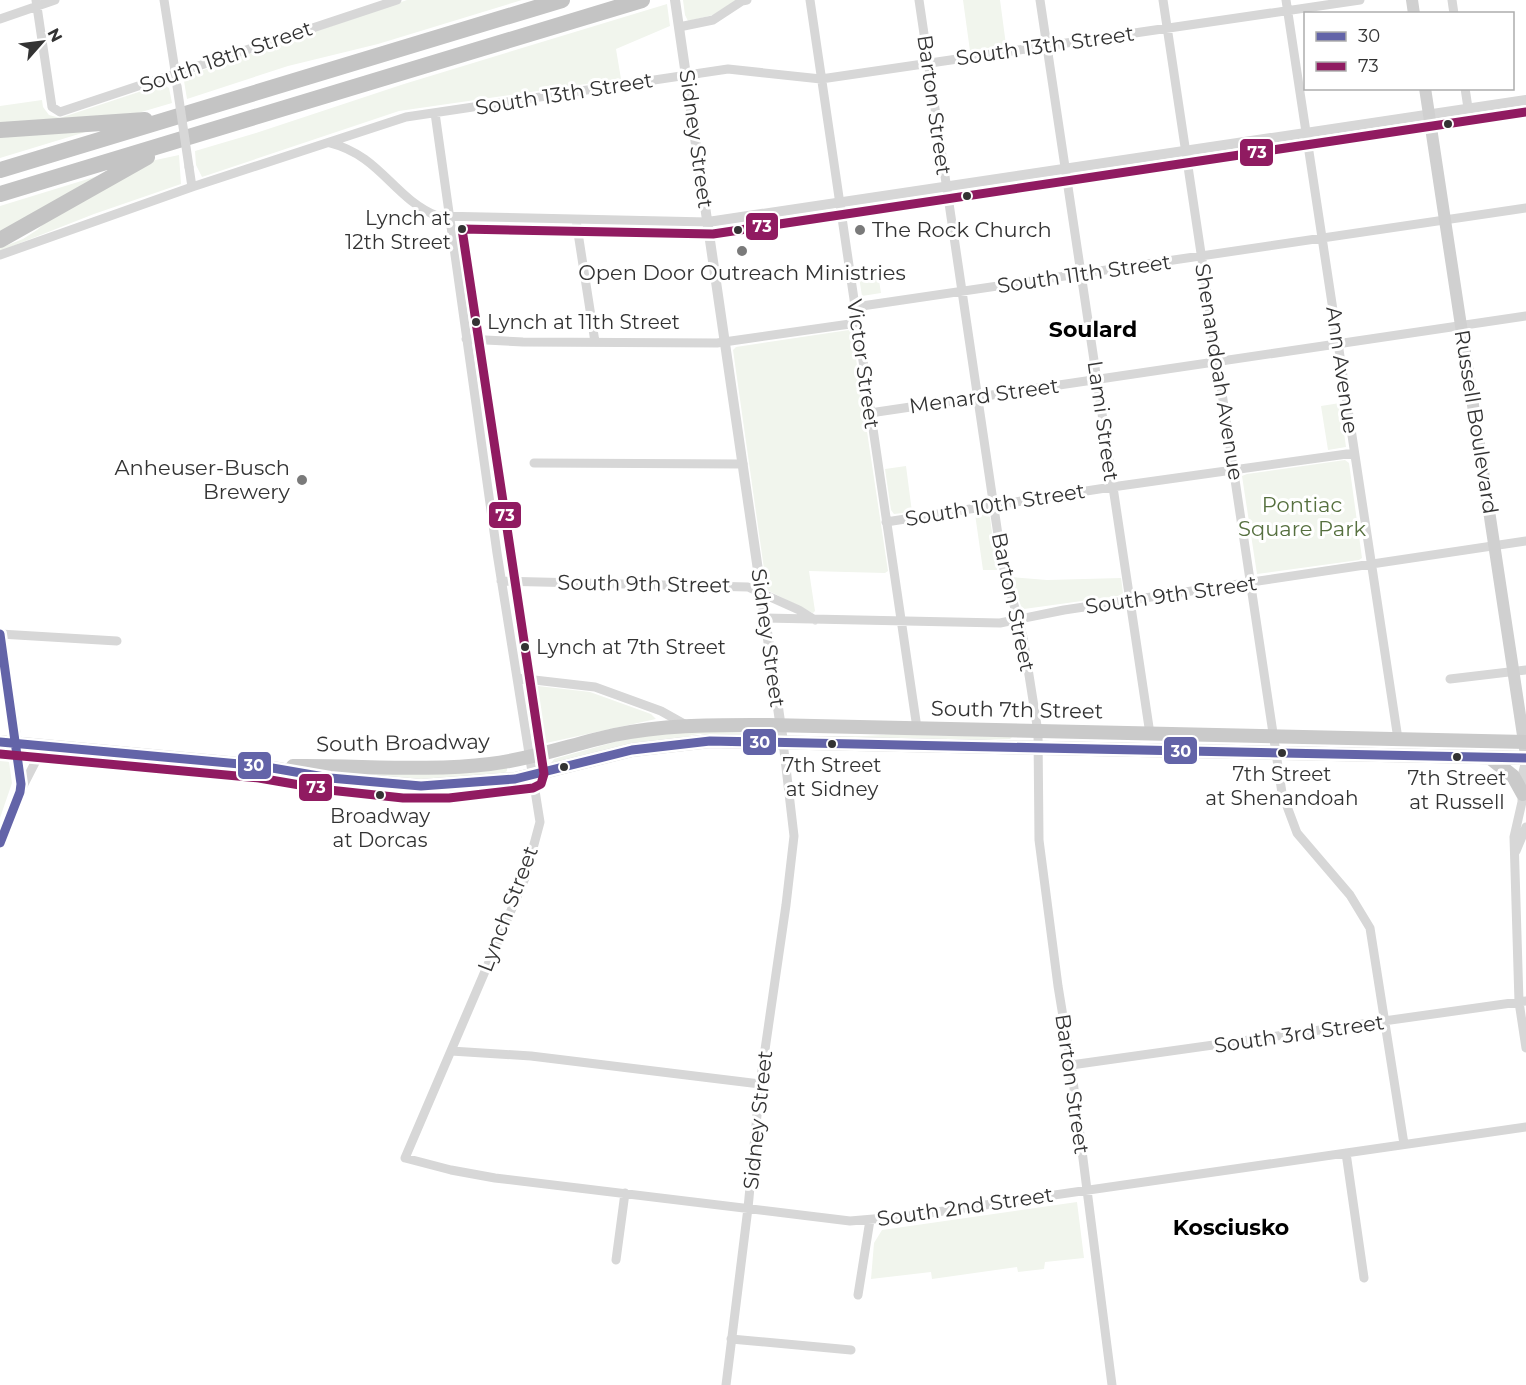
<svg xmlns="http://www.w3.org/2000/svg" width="1526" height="1385" viewBox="0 0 1526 1385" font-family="Montserrat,sans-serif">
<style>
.green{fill:#f1f5ed}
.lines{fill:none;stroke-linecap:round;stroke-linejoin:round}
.minor{stroke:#d7d7d7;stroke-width:9}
.tertiary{stroke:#d7d7d7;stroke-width:10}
.secondary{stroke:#d0d0d0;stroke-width:12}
.primary{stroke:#cacaca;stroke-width:14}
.motorway{stroke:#c4c4c4;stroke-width:16}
.minor-bridge{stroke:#d7d7d7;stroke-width:9}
.bus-1-casing{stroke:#fff;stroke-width:14}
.bus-2-casing{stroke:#fff;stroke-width:14}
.bus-1{stroke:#6364a8;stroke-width:9}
.bus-2{stroke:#901b61;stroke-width:9}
.bus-dot{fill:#333;stroke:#fff;stroke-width:2}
.poi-dot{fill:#7a7a7a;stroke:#fff;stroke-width:2}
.labels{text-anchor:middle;stroke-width:6;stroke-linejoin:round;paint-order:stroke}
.bus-label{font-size:20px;fill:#333;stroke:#fff}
.street-label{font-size:21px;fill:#333;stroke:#fff}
.poi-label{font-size:21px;fill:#333;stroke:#fff;text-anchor:start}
.park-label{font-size:21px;fill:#56703f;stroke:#fff}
.neighbourhood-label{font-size:22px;font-weight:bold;fill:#000;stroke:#fff}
.line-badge{stroke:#fff;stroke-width:2}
.badge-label{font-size:16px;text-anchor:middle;font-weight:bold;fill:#fff}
</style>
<rect width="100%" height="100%" fill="#fff"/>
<path class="green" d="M407,0H522L378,44L288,66L187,99L184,81L189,75Z
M683,0H736L713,15L688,21L685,15Z
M963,0H1000L1006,45L970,51Z
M667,4L670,26L616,49L621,79L399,111L202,177L196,165L195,151L256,133L404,84Z
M163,84L169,88L172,103L138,113L0,125V106L42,100L43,107L49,115L60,118Z
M102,127L0,158V136Z
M179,155L181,184L94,214L0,251V248L23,239L37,230L58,211L151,161Z
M114,171L0,236V206Z
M878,274L881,293L862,296L859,277Z
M849,330L852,332L888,571L885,573L809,571L815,611L813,613L767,590L733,350L736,347Z
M1340,403L1346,447L1328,450L1321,406Z
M1345,460L1349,463L1362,558L1359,560L1257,574L1242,476L1247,474Z
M906,466L912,512L894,514L891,510L885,469Z
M983,513L990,517L997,570H983L975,514Z
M1011,577L1047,580L1121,578L1123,593L1118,596L1024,609L1021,606Z
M538,686L590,692L651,714L656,719L537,745L528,693L531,687Z
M682,731L762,733L759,734H698L553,764L552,762L554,759L636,736Z
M899,734L915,735L1012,737L1010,739L947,741L803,736H865Z
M0,755L9,762L12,783L0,818Z
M507,768V771L504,773L423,781L355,777L356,770Z
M1077,1202L1084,1258L1045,1262L1044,1269L1018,1272L1017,1267L932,1279L931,1272L871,1279L874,1243L882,1230Z"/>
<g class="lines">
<path class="minor" d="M36,0L52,107L60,112L397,0
M164,0L176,77
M810,0L917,728
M919,0L1002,562L1023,637L1038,732L1039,840L1058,986L1071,1065L1112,1385
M1040,0L1150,734
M1163,0L1282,793L1297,833L1350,895L1370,928L1404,1144
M1286,0L1398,739
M1452,0L1454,14
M0,19L55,0
M679,27L713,20L742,1L747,0
M1465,88L1468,108
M435,113L497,553L540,822L525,878L405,1158L451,1170L495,1178L850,1221L909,1216L1526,1127
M330,143C381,156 393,198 437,216L708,222
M189,167L192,187
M576,220L595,342
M0,255L192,187L406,117L728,69L821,79L1360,0
M855,307L1526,208
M466,339L523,342L717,343L857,323
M870,413L1526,316
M534,463L743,464
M886,522L1112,487L1354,453
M501,581L748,587L799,610L815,620
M765,618L1000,623L1064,610L1526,541
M0,634L117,641
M517,678L595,687L661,711L686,725
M1450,679L1526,670
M1526,760L1522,776V802L1514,837L1519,1002L1526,1048
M21,790L44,745
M0,843L20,792L21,775L16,743
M1516,851L1526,827
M451,1051L531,1056L760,1084
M1071,1065L1526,1001
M1346,1153L1364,1278
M616,1260L625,1193
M858,1295L870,1220
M731,1339L851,1350
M726,1385L748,1208L760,1084L786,905L794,836L783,742"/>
<path class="tertiary" d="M675,0L783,742
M708,222L1526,100"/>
<path class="secondary" d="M1412,0L1414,14
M1425,88L1526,755
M0,634L16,743"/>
<path class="primary" d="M0,742L261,766L330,778L421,786L515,779L632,750L710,741L1526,758
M1490,758L1513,776L1523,794
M293,766C359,765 425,772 490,764C533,759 573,744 614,735C666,724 717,725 769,725L1526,742"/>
<path class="motorway" d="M0,130L145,120
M0,170L562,0
M0,194L642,0
M0,240L147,157"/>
<path class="minor-bridge" d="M177,86L189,167"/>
<defs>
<path id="bus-1" d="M0,634L21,784L20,792L0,843
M0,742L261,766L330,778L421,786L515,779L632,750L710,741L1526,758"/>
<path id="bus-2" d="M0,754L259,778L329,790L403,798H449L533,788L541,784L544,774L462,229L713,234L1526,112"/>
</defs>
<use href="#bus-1" class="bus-1-casing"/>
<use href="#bus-2" class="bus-2-casing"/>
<use href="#bus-1" class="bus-1"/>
<use href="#bus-2" class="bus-2"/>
</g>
<g class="bus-dot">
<circle cx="1448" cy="124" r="5"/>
<circle cx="967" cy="196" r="5"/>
<circle cx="462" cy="229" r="5"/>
<circle cx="738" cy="230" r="5"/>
<circle cx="476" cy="322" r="5"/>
<circle cx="525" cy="647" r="5"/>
<circle cx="832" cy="744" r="5"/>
<circle cx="1282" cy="753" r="5"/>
<circle cx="1457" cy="757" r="5"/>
<circle cx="564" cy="767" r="5"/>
<circle cx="380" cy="795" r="5"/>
</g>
<g class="poi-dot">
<circle cx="860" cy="230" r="6"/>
<circle cx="742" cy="251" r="6"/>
<circle cx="302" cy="480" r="6"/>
</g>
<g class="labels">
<g class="bus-label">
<text x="451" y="225" text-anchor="end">Lynch at<tspan x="451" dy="24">12th Street</tspan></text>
<text x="487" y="329" text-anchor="start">Lynch at 11th Street</text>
<text x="536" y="654" text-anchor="start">Lynch at 7th Street</text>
<text x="832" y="772">7th Street<tspan x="832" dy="24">at Sidney</tspan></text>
<text x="1282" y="781">7th Street<tspan x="1282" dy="24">at Shenandoah</tspan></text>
<text x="1457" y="785">7th Street<tspan x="1457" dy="24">at Russell</tspan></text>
<text x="380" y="823">Broadway<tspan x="380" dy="24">at Dorcas</tspan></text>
</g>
<g class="street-label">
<text transform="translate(1045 46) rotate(-8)" y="7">South 13th Street</text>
<text transform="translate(226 57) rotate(-19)" y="7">South 18th Street</text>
<text transform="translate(564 94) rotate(-9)" y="7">South 13th Street</text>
<text transform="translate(934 105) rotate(82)" y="7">Barton Street</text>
<text transform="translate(696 139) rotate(82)" y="7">Sidney Street</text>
<text transform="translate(1084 274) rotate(-8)" y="7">South 11th Street</text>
<text transform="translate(863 364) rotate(82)" y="7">Victor Street</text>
<text transform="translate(1342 370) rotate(82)" y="7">Ann Avenue</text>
<text transform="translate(1219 372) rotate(81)" y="7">Shenandoah Avenue</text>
<text transform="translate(984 396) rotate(-8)" y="7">Menard Street</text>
<text transform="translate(1103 421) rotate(82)" y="7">Lami Street</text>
<text transform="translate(1476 422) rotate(81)" y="7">Russell Boulevard</text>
<text transform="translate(995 505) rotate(-9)" y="7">South 10th Street</text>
<text transform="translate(644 584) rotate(1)" y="7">South 9th Street</text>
<text transform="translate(1171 595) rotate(-8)" y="7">South 9th Street</text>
<text transform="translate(1013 602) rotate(78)" y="7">Barton Street</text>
<text transform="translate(768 638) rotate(82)" y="7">Sidney Street</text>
<text transform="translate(1017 710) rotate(1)" y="7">South 7th Street</text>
<text transform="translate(403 743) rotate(-1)" y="7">South Broadway</text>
<text transform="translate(508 909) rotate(-69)" y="7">Lynch Street</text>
<text transform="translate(1299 1034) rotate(-8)" y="7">South 3rd Street</text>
<text transform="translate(1072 1084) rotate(82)" y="7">Barton Street</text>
<text transform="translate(758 1120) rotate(-84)" y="7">Sidney Street</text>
<text transform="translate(965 1207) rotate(-8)" y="7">South 2nd Street</text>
</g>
<g class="poi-label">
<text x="872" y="237">The Rock Church</text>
<text x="742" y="280" text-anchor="middle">Open Door Outreach Ministries</text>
<text x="290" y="475" text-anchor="end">Anheuser-Busch<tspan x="290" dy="24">Brewery</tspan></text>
</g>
<g class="park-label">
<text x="1302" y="512">Pontiac<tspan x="1302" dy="24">Square Park</tspan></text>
</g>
<g class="neighbourhood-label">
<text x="1093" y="337">Soulard</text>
<text x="1231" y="1235">Kosciusko</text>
</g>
</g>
<g class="line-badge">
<rect x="1239" y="138" width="35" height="29" rx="6" fill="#901b61"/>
<rect x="745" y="212" width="34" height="29" rx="6" fill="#901b61"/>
<rect x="488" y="501" width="34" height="28" rx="6" fill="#901b61"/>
<rect x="742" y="728" width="35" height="28" rx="6" fill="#6364a8"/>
<rect x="1163" y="736" width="35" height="29" rx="6" fill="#6364a8"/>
<rect x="237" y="751" width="35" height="29" rx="6" fill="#6364a8"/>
<rect x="298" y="773" width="35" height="29" rx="6" fill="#901b61"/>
</g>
<g class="badge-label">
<text x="1257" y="158">73</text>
<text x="762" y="232">73</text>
<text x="505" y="521">73</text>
<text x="760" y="748">30</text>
<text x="1181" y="757">30</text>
<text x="254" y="771">30</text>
<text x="316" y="793">73</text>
</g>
<rect x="1304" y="12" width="210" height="78" fill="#ffffff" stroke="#adadad" stroke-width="1.5"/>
<rect x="1316" y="32" width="30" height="9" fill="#6364a8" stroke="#adadad" stroke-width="1.5"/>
<text x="1358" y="42" font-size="18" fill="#333333">30</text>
<rect x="1316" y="62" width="30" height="9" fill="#901b61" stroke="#adadad" stroke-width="1.5"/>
<text x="1358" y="72" font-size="18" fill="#333333">73</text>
<g transform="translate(42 42) rotate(62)" stroke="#ffffff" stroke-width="4.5" paint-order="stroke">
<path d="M0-4.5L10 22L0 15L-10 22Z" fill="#333333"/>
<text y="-9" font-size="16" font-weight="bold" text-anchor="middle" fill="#333333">N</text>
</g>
</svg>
